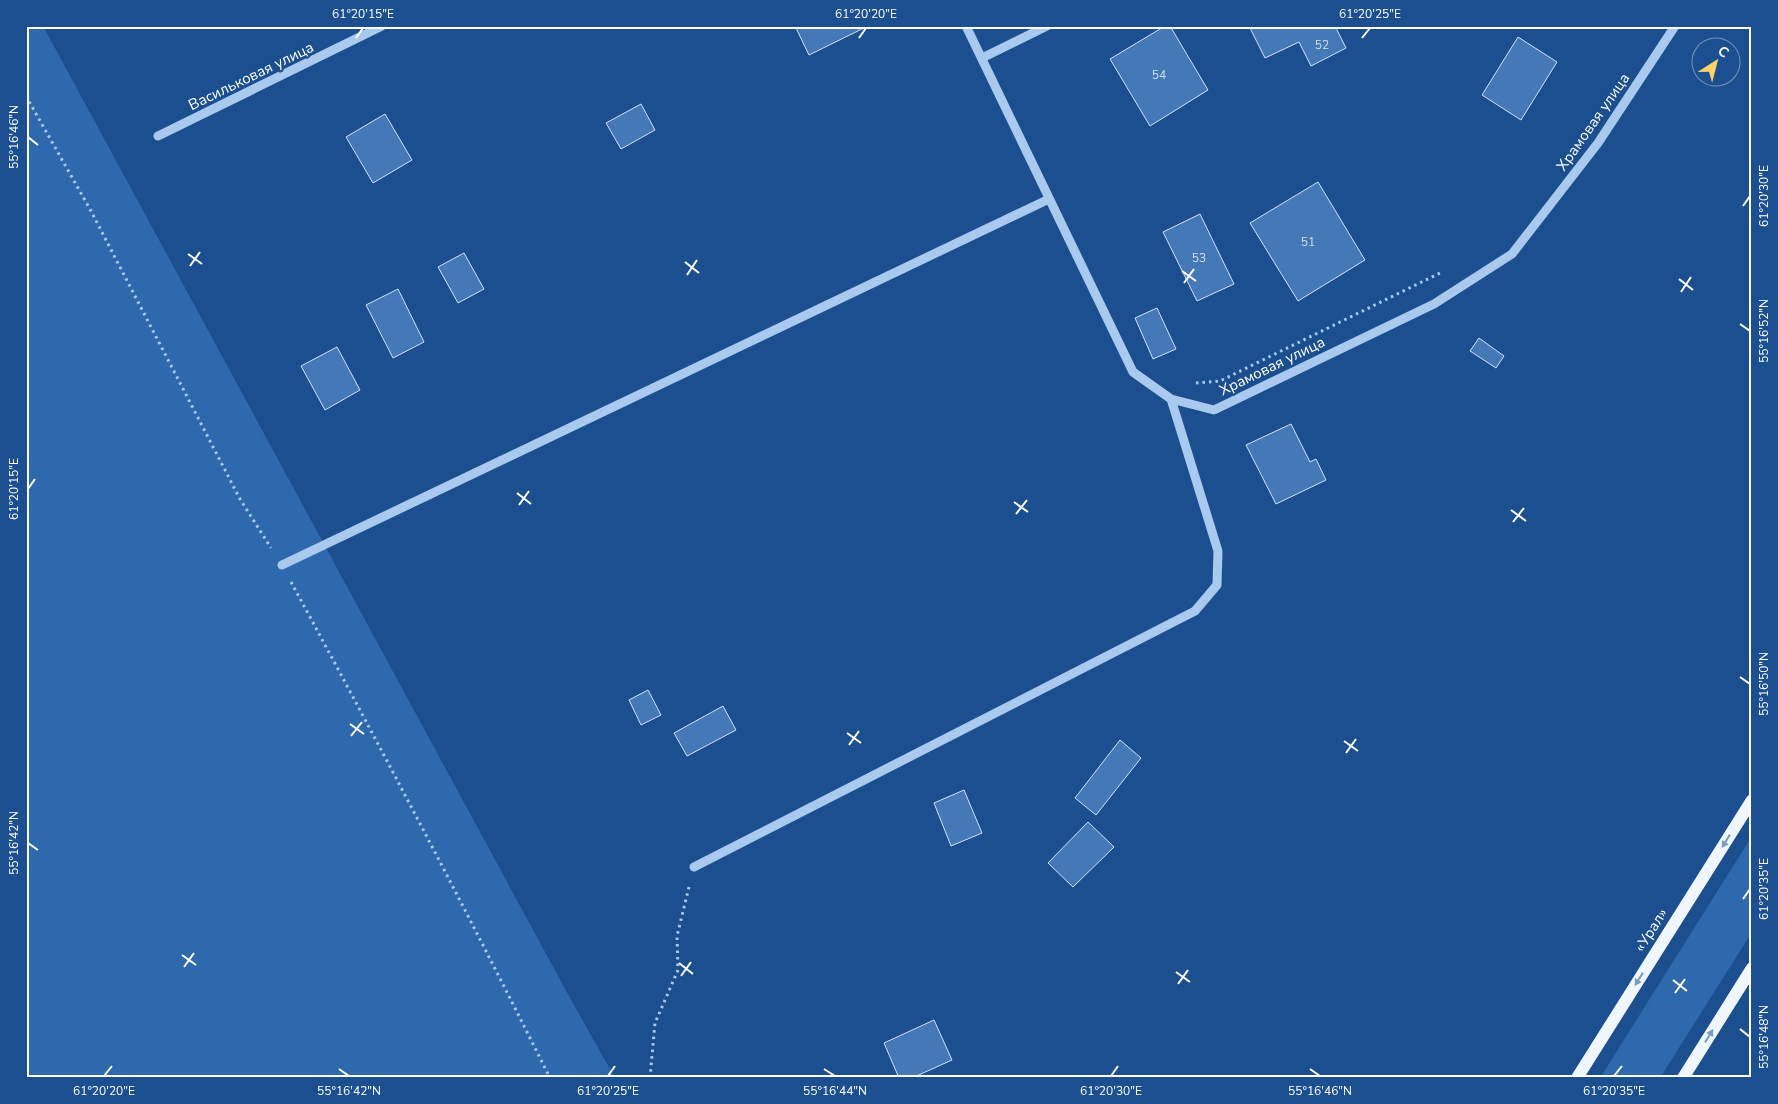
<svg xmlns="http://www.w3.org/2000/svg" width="1778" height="1104" viewBox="0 0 1778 1104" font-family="'Nunito Sans',sans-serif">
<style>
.green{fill:#2e69ad}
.building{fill:#4478b7;stroke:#cfe3fa}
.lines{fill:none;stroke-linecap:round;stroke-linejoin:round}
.path{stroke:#a9c9ee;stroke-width:3;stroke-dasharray:2.5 4;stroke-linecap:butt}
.minor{stroke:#a9c9ee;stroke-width:9}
.major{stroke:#f0f6ff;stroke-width:12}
.oneway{fill:#7b9ac1}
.ticks{fill:none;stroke:#fff;stroke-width:2}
.labels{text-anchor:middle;stroke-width:4.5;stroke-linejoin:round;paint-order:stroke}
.number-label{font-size:12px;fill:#d0dded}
.street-label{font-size:15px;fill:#fff;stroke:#1b4f8f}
.neatline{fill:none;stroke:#fff;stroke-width:2}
.ticks-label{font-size:12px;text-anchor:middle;fill:#fff}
</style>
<rect width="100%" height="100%" fill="#1b4f8f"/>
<path class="green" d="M26,26H43L570,998L615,1078H26Z
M1752,836V932L1660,1078H1600Z"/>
<path class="building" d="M795,26H868L809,55Z
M1165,26H1170L1208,90L1150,126L1110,59Z
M1249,26H1335L1346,48L1311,66L1299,42L1265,58Z
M1518,37L1557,62L1521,120L1482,95Z
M641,104L655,130L621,149L606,123Z
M385,114L412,160L373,183L346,137Z
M1318,182L1365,260L1298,301L1250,223Z
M1200,214L1234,284L1197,301L1163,232Z
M464,253L484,289L458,303L438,267Z
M398,289L424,342L393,358L366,305Z
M1157,308L1176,349L1153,359L1135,318Z
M1479,338L1504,356L1496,368L1470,351Z
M337,347L360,390L325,410L301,366Z
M1291,424L1310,462L1316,459L1326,480L1276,504L1246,445Z
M648,690L661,715L641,725L629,700Z
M723,706L736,730L687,756L674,733Z
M1120,740L1141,758L1096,815L1075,798Z
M964,790L982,833L951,846L934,803Z
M1088,822L1114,847L1073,887L1048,863Z
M934,1020L952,1060L912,1078H899L884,1043Z"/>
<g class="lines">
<path class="path" d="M26,96L91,211L240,499L271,548
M1196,383L1220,381L1440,273
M291,582C380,746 467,911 550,1078
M650,1078L655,1023L678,970L677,936L689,887"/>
<path class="minor" d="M966,26L1133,372L1171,399L1214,410L1434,304L1512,254L1598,143L1675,26
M982,58L1047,26
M158,136L382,26
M282,565L1049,199
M694,867L1195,611L1217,585L1218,551L1171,399"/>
<path class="major" d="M1577,1078L1752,800
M1683,1078L1752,968"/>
</g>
<defs><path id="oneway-solid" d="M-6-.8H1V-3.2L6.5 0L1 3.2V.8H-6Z" transform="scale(1.25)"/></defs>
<g class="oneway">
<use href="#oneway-solid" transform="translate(1726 841) rotate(122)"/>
<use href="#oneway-solid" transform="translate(1639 979) rotate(122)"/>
<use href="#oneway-solid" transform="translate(1709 1036) rotate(-58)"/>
</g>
<path class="ticks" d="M356,38L363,28M859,38L866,28M1362,38L1370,28M28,137L38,145M1743,206L1750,196M188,254L202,264M685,262L699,273M190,266L200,252M1182,271L1196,281M687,275L697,260M1679,279L1693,290M1184,283L1194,269M1681,292L1691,277M1740,324L1750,331M28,489L35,479M517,493L531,504M1014,502L1028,512M519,505L529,491M1511,510L1526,521M1016,514L1027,500M1513,522L1524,508M1740,677L1750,684M350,724L364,734M847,733L861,743M351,736L362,722M1344,741L1358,751M849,745L859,731M1346,753L1356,739M28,843L38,850M1743,899L1750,889M182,955L196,965M679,963L693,974M184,967L194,953M1176,972L1190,982M681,976L691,962M1673,980L1687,991M1178,984L1188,970M1675,993L1685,979M1740,1029L1750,1037M339,1069L349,1076M824,1069L835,1076M1310,1069L1320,1076M104,1076L112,1066M608,1076L615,1066M1111,1076L1118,1066M1614,1076L1622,1066"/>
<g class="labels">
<g class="number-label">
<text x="1322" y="49">52</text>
<text x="1159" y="79">54</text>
<text x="1308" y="246">51</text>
<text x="1199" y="262">53</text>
</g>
<g class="street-label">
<text transform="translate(251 76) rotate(-26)" y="5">Васильковая улица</text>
<text transform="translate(1593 122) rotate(-55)" y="5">Храмовая улица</text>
<text transform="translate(1272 366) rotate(-26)" y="5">Храмовая улица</text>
<text transform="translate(1651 930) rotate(-58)" y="5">«Урал»</text>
</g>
</g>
<rect width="1778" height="1104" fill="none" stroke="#1b4f8f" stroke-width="55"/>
<g transform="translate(1716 62) rotate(36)"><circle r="24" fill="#1b4f8f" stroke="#7695bc"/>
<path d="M0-4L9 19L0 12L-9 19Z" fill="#ffd166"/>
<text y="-8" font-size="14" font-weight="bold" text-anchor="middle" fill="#ffffff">С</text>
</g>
<rect x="28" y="28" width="1722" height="1048" class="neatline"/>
<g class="ticks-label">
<text x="363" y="18">61°20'15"E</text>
<text x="866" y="18">61°20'20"E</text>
<text x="1370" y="18">61°20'25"E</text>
<text transform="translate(14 137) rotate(-90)" y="4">55°16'46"N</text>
<text transform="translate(1764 196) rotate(-90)" y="4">61°20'30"E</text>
<text transform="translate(1764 331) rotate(-90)" y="4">55°16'52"N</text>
<text transform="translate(14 489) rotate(-90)" y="4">61°20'15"E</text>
<text transform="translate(1764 684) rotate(-90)" y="4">55°16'50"N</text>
<text transform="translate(14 843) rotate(-90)" y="4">55°16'42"N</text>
<text transform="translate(1764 889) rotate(-90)" y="4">61°20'35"E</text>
<text transform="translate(1764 1037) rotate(-90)" y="4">55°16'48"N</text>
<text x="104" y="1095">61°20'20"E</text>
<text x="349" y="1095">55°16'42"N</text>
<text x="608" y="1095">61°20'25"E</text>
<text x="835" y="1095">55°16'44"N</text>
<text x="1111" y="1095">61°20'30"E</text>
<text x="1320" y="1095">55°16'46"N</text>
<text x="1614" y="1095">61°20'35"E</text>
</g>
</svg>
